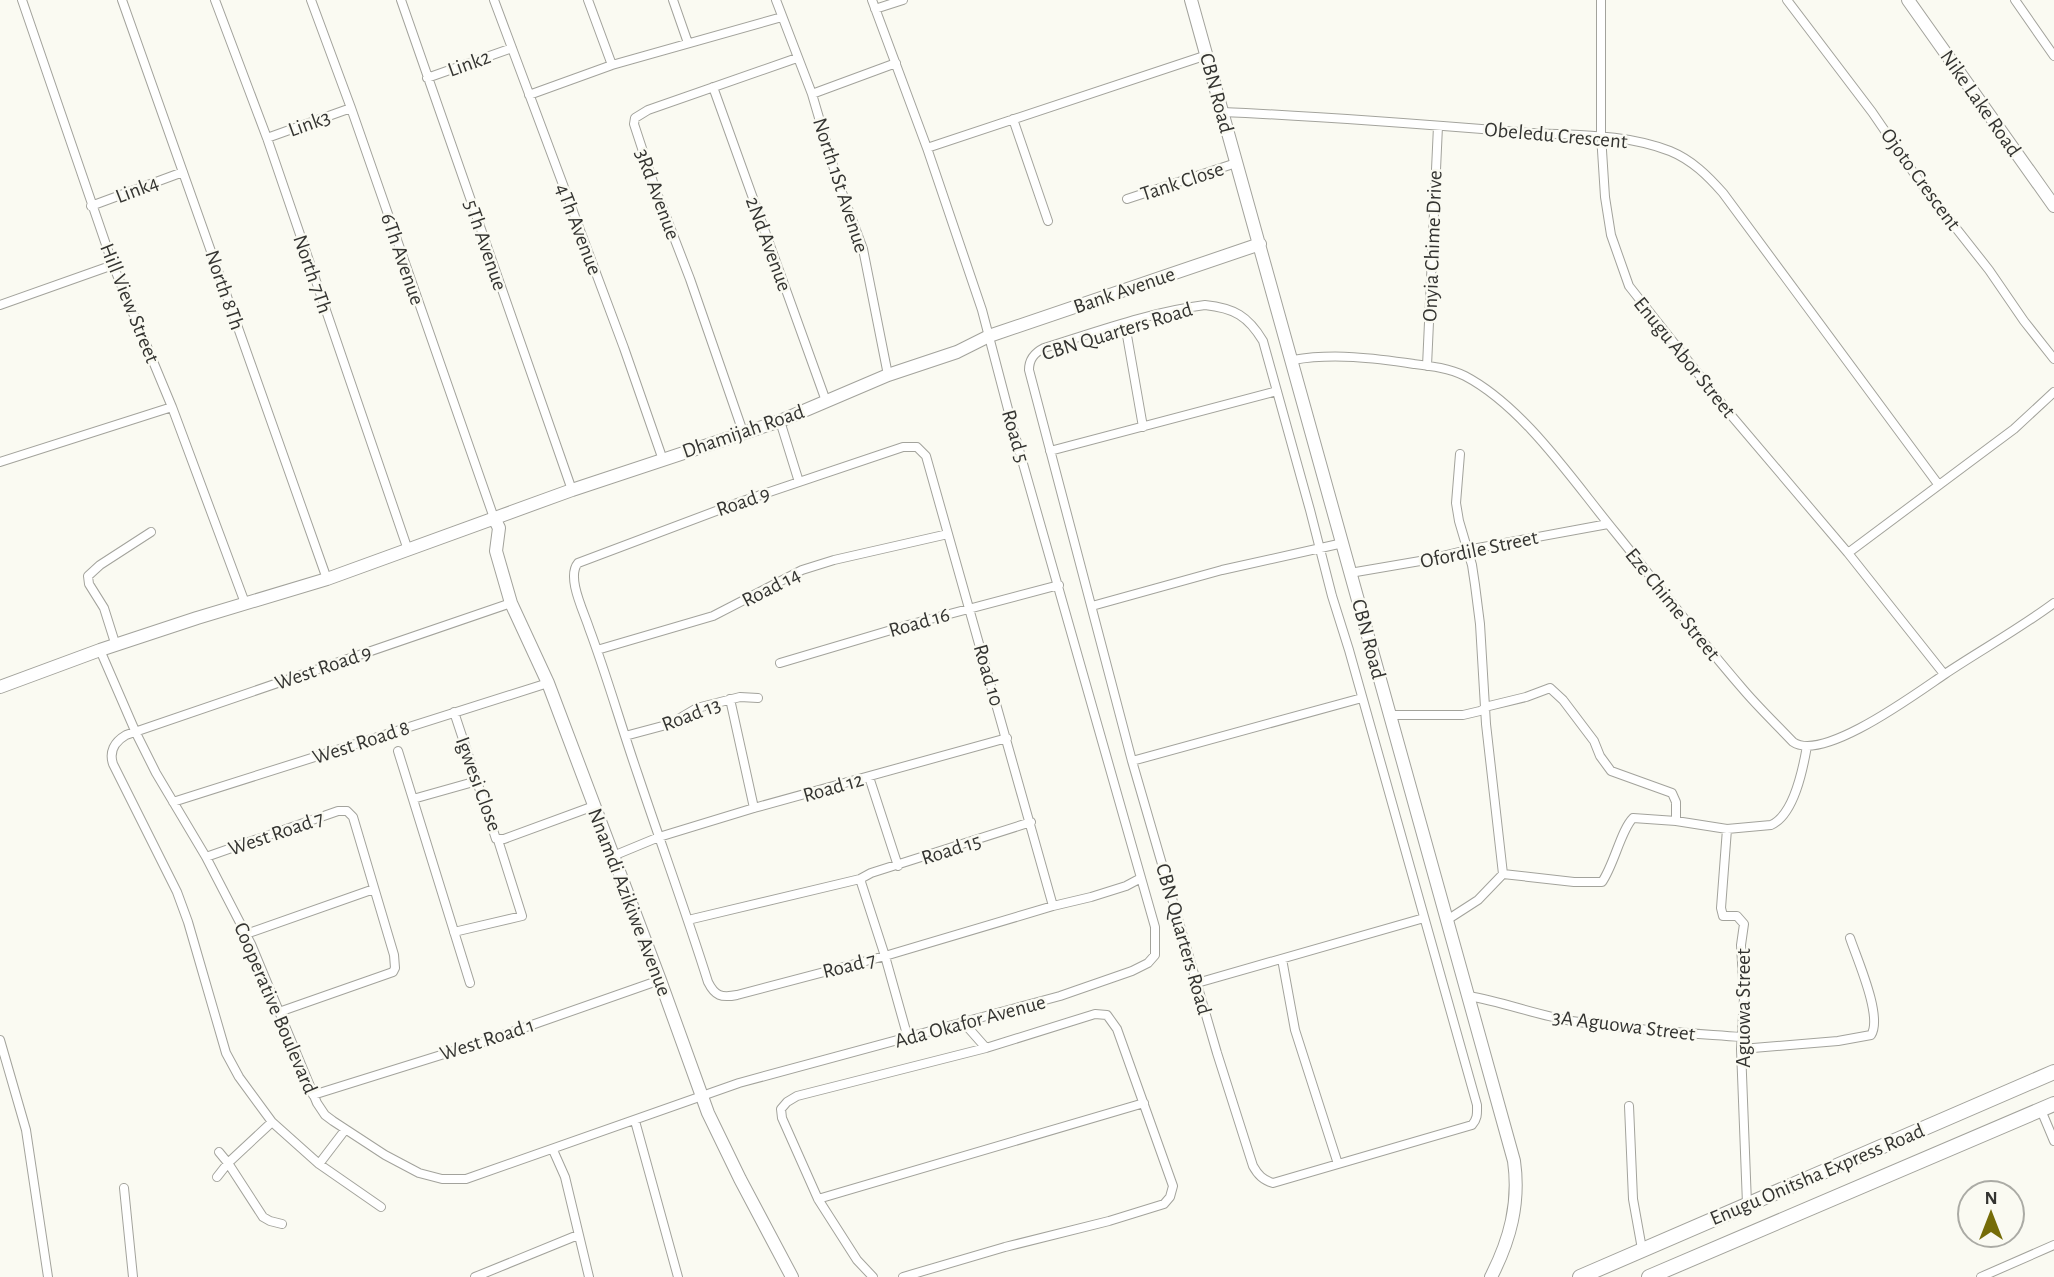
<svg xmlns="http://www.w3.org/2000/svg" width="2054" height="1277" viewBox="0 0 2054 1277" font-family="'Alegreya Sans',sans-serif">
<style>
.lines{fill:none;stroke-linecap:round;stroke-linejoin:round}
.minor-casing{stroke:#a3a39c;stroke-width:10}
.secondary-casing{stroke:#a3a39c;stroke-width:14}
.primary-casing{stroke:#a3a39c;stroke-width:14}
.trunk-casing{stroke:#a3a39c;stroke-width:16}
.minor{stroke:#fff;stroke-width:8}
.secondary{stroke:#fff;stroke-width:12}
.primary{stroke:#fff;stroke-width:12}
.trunk{stroke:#fff;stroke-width:14}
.labels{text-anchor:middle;stroke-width:5;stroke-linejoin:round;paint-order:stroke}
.street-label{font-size:21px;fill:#343431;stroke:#fafaf2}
</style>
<rect width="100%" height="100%" fill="#fafaf2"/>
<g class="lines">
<defs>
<path id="minor" d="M22,0L113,265L172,407L245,603
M122,0L327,579
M215,0L267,138L408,550
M311,0L351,108L494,518
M401,0L572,490
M494,0L624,348L663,460
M588,0L612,65
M673,0L688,43
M776,0L812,94L837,179L863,249L888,375
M1601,0V135L1605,197L1611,235L1629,286L1730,414L1848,553L1944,674
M1787,0L1872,112L1922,185L1989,270L2024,321L2054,359
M2015,0L2054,56
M875,9L903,0
M427,78L512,48
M713,87L826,401
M812,94L896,63
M529,95L612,65L782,17
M1222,112C1321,116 1419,124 1518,132C1569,136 1621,132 1670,151C1692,160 1708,176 1723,193L1938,484
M1013,119L1048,221
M267,138L351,108
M927,148L1207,55
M1127,199L1236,163
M91,206L183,172
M0,305L113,265
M1205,305C1234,308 1248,316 1263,341L1310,510L1332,596L1349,650L1477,1105C1477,1113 1478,1118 1472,1125L1273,1183C1263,1180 1258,1175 1253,1166L1217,1053L1132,761L1029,370C1029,359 1034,353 1044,348C1096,332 1150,312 1205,305Z
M1125,324L1143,427
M1293,360C1333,353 1374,358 1414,364C1431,366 1449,368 1465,376C1524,407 1573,481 1615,532C1657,584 1698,637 1742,688C1758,707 1776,724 1793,742C1823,763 1918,692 1945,674C1981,650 2019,629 2054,603
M1427,366L1438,126
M780,421L799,482
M743,432L690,279L655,188L634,124L635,118L648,110L797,58
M1050,451L1277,391
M1460,454L1456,503L1459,521L1472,565L1475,585L1480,624L1486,724L1503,874
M0,462L172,407
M1848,553L2014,429L2054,392
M1350,573L1426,560L1467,550L1608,524
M1092,606L1222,570L1343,543
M116,646L104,608L89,584L88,576L100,565L151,532
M100,650L136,733L156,773L206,857L251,944L317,1103L325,1115L333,1121L385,1155L419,1173L442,1179H466L739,1083L1060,996L1132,971L1148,963L1155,955V927L1014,432L982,310L927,148L872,0
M597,650L713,616L802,570L834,560L948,534
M780,663L908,625L1059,585
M730,699L754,808
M454,712L496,839H504L594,806
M1390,715H1463L1480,711L1489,706L1526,697L1550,688L1563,700L1594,741L1600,756L1611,771L1672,793L1676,802V821
M625,736L670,724L697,708L740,697L758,698
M398,751L470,983
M1132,761L1362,698
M869,777L898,866
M413,799L477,781
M173,802L548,683
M1727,829L1721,908L1723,916H1737L1744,924L1741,945L1744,998L1741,1049L1747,1204
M613,856L659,837L754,808L1007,738
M206,857L338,811H347L353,817L394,955L395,968L393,972L279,1012
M1503,874L1574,882H1602C1614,865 1621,830 1633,818L1676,821L1727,829L1771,825C1794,815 1803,769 1807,746
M860,879L885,956L908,1038
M1053,906L926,456L917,447H903L740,502L578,563C566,577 584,612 589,628C607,676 621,726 638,775C661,844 686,912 708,982C715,996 721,998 737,995L885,956L1053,906L1091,897L1126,886L1141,878
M688,920L860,879L871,873L1031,822
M1447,920L1478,900L1503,874
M454,932L522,916L498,840
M246,934L374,889
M1282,959L1295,1030L1338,1164
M1197,983L1424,918
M1468,996C1505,1002 1541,1017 1579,1022C1632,1030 1687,1033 1741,1037
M964,1023L986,1048
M0,1040L26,1130L48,1277
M1741,1049L1838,1041L1871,1035C1883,1017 1857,959 1850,938
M313,1095L489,1040L660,980
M1629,1106L1633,1199L1642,1249
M2041,1110L2054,1141
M635,1121L678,1277
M272,1122L239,1077L226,1053L188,922L177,892L113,764C109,752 114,742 126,735L511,603
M553,1150L565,1177L589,1277
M219,1152L228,1163L263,1217L270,1221L282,1224
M319,1164L345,1130
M217,1177L228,1163L272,1122L319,1164L381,1207
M124,1188L133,1277
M818,1199L1144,1103
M475,1277L578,1235
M873,1277L857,1260L818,1199L782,1118L781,1109L787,1102L797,1096L986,1048L1095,1014L1107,1015L1117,1029L1173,1186L1170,1197L1164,1204L1109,1221L1005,1247L903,1277
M1981,1277L2054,1245"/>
<path id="secondary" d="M1191,0L1514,1161C1520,1203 1510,1240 1491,1277
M494,518L499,528L496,551L511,603L548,683L660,980L708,1113L740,1179L792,1277
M0,687L100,650L197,618L327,579L572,490L780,421L888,375L957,352L989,336L1260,244"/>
<path id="primary" d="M1908,0L2054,206"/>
<path id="trunk" d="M1580,1277L2054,1072
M1649,1277L2054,1104"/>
</defs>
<use href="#minor" class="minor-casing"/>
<use href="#secondary" class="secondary-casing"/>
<use href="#primary" class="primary-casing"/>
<use href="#trunk" class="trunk-casing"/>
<use href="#minor" class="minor"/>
<use href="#secondary" class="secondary"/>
<use href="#primary" class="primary"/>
<use href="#trunk" class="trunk"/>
</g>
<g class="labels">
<g class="street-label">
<text transform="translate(469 63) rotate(-20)" y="7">Link2</text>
<text transform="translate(1217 93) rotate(75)" y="7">CBN Road</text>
<text transform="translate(1981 103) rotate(55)" y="7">Nike Lake Road</text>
<text transform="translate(309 123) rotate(-20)" y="7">Link3</text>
<text transform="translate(1556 135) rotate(5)" y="7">Obeledu Crescent</text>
<text transform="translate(1921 179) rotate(54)" y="7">Ojoto Crescent</text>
<text transform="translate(1182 181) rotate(-18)" y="7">Tank Close</text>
<text transform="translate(841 185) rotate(72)" y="7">North 1St Avenue</text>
<text transform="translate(137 189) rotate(-21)" y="7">Link4</text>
<text transform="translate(658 194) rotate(70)" y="7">3Rd Avenue</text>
<text transform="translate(579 229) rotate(69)" y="7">4Th Avenue</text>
<text transform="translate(769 244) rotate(70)" y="7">2Nd Avenue</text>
<text transform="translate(486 245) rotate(71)" y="7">5Th Avenue</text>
<text transform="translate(1432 246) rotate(-88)" y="7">Onyia Chime Drive</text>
<text transform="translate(403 259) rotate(71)" y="7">6Th Avenue</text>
<text transform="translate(313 274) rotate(71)" y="7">North 7Th</text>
<text transform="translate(225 290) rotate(71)" y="7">North 8Th</text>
<text transform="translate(1124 290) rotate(-19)" y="7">Bank Avenue</text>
<text transform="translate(130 303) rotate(68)" y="7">Hill View Street</text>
<text transform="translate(1117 331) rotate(-17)" y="7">CBN Quarters Road</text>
<text transform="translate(1685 357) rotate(51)" y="7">Enugu Abor Street</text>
<text transform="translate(743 431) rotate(-19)" y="7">Dhamijah Road</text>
<text transform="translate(1016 436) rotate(74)" y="7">Road 5</text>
<text transform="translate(743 501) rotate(-19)" y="7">Road 9</text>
<text transform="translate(1479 549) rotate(-12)" y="7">Ofordile Street</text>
<text transform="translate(771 587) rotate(-27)" y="7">Road 14</text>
<text transform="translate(1673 604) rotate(51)" y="7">Eze Chime Street</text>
<text transform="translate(919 622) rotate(-16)" y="7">Road 16</text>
<text transform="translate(1369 639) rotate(75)" y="7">CBN Road</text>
<text transform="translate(323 667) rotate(-19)" y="7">West Road 9</text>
<text transform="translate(989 675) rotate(74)" y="7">Road 10</text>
<text transform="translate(691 714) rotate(-21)" y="7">Road 13</text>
<text transform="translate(361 742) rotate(-18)" y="7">West Road 8</text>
<text transform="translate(479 784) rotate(70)" y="7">Igwesi Close</text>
<text transform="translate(833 787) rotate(-16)" y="7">Road 12</text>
<text transform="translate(276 833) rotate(-19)" y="7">West Road 7</text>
<text transform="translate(951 849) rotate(-18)" y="7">Road 15</text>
<text transform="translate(630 902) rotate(69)" y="7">Nnamdi Azikiwe Avenue</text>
<text transform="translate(1184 939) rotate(74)" y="7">CBN Quarters Road</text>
<text transform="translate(849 965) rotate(-14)" y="7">Road 7</text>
<text transform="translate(276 1008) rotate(67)" y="7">Cooperative Boulevard</text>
<text transform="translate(1743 1008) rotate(-90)" y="7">Aguowa Street</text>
<text transform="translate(970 1021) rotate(-15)" y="7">Ada Okafor Avenue</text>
<text transform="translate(1624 1025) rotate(7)" y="7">3A Aguowa Street</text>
<text transform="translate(487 1039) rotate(-18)" y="7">West Road 1</text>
<text transform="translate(1817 1174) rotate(-23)" y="7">Enugu Onitsha Express Road</text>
</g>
</g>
<g transform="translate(1991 1214)"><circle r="33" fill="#fafaf2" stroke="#ababa5" stroke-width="2"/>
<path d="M0-5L12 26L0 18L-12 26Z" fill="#756c08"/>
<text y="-10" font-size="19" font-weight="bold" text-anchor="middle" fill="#343431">N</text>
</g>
</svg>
